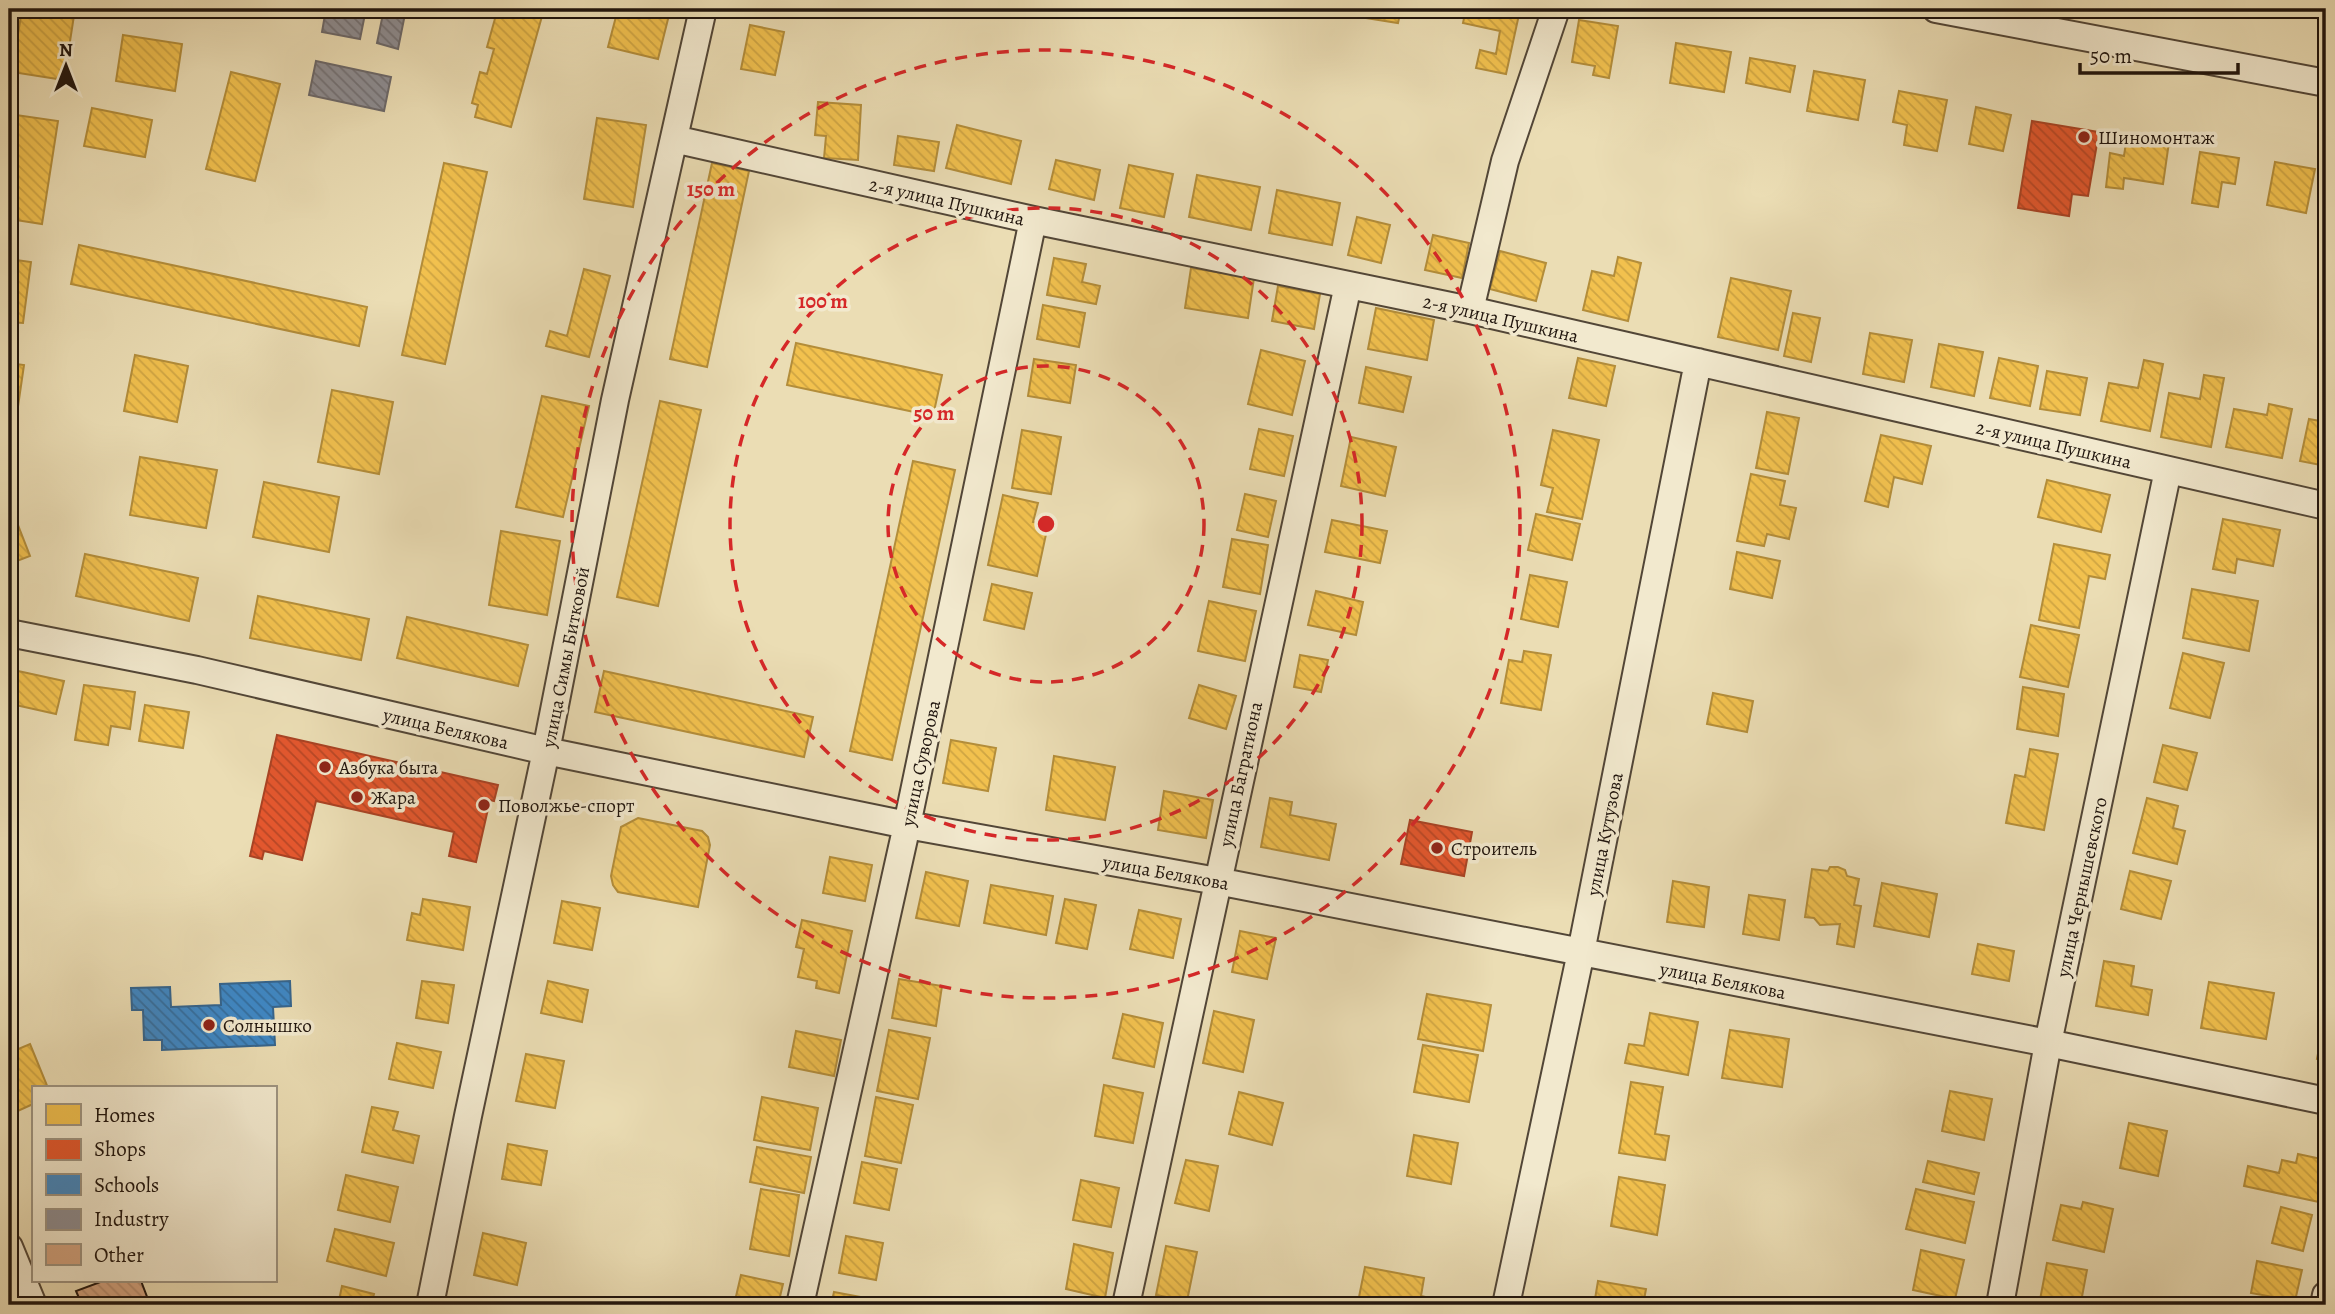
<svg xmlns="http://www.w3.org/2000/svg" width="2335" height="1314" viewBox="0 0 2335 1314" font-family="Alegreya,serif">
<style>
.homes{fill:url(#homes-back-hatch);stroke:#b38d3a;stroke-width:2}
.shops{fill:url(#shops-back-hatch);stroke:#a94324;stroke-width:2}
.schools{fill:url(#schools-back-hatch);stroke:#35658e;stroke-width:2}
.industry{fill:url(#industry-back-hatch);stroke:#6c696a;stroke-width:2}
.building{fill:url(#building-back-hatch);stroke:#1f140d;stroke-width:2}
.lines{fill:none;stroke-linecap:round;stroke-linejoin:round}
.minor-casing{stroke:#524637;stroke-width:30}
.minor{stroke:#f2e9ce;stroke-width:26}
.ring{fill:none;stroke:#d62828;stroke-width:3.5;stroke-dasharray:12 9}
.poi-dot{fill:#8f2418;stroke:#f2e9ce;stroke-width:2.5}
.labels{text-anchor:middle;stroke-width:7;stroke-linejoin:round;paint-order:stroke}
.poi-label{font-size:19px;fill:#1f140d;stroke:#f2e9ce;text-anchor:start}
.street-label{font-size:19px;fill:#1f140d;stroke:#f2e9ce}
.centre{fill:#d62828;stroke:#f2e9ce;stroke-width:3.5}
.ring-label{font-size:21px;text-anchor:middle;font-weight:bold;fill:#d62828;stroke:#f2e9ce;stroke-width:7;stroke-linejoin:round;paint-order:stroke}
</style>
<defs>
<pattern id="homes-back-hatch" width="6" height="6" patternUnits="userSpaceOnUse" patternTransform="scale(1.75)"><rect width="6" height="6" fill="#f2c14e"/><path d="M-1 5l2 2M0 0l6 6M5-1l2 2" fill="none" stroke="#cfa543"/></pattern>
<pattern id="shops-back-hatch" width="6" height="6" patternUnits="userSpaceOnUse" patternTransform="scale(1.75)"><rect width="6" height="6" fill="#e4572e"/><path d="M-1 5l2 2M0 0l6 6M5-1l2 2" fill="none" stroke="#b84726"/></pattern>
<pattern id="schools-back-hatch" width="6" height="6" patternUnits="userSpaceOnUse" patternTransform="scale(1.75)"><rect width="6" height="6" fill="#3f88c5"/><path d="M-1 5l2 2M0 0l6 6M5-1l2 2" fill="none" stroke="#346e9e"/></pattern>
<pattern id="industry-back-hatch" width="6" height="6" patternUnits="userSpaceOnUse" patternTransform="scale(1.75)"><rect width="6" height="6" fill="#8d8d92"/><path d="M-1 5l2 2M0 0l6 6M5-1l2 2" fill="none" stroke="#737276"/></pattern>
<pattern id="building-back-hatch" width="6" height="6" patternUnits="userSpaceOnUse" patternTransform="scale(1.75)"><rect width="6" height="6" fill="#d5a582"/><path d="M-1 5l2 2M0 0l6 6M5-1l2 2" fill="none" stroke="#b68d6f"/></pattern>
</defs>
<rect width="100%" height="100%" fill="#ebddb4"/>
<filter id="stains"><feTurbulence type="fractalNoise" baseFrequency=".00286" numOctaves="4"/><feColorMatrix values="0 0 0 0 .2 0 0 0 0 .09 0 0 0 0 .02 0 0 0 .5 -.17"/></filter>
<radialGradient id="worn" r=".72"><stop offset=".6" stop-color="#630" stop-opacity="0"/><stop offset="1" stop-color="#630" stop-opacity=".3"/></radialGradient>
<path class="homes" d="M22,9H75L64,80L12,72Z
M505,9H544L511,127L475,117L478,105L472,103L480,72L487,74L494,49L487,47L496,15L502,17Z
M618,9H660L670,11L658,59L608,47Z
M1360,9H1401L1398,23L1359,17Z
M1466,9L1520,10L1506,74L1476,68L1480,50L1496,54L1500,31L1463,23Z
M1579,20L1618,26L1609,78L1593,75L1595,66L1572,62Z
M750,25L784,32L775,75L741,69Z
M123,35L182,44L175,91L116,81Z
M1676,43L1731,52L1724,92L1670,83Z
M1750,58L1795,66L1790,92L1746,83Z
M1814,71L1865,80L1858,120L1807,111Z
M231,72L280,84L255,181L206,169Z
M1899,91L1947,100L1937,151L1904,145L1907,125L1893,122Z
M818,102L861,105L858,160L824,158L826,136L815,135Z
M1976,107L2011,115L2003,151L1969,144Z
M92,108L152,120L145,157L84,146Z
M9,114L58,121L42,224L9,219Z
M597,118L646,125L633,207L584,199Z
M957,125L1021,141L1011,184L946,168Z
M898,136L939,142L934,171L894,165Z
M2127,136L2169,142L2163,184L2124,178L2123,189L2106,187L2110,153L2124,156Z
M2200,152L2239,158L2235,184L2222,182L2218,207L2192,203Z
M1056,160L1100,170L1094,200L1049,189Z
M2275,162L2315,169L2306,213L2267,205Z
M444,163L487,172L445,364L402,355Z
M712,163L749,171L707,367L670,359Z
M1129,165L1173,174L1164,217L1120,208Z
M1197,175L1260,187L1251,230L1189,217Z
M1277,190L1340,203L1332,245L1269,233Z
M1357,217L1390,225L1381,263L1348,255Z
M1433,235L1469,243L1462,278L1425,270Z
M79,245L367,307L359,346L71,284Z
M1500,251L1546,263L1536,301L1490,289Z
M1618,257L1641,263L1628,321L1583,310L1592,271L1614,276Z
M1054,258L1086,264L1082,282L1100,286L1096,304L1047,295Z
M9,259L31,262L23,323L9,322Z
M1191,268L1254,278L1248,318L1185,308Z
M584,269L610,276L589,357L546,346L550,331L567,336Z
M1731,278L1791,291L1778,350L1718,337Z
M1278,286L1320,294L1314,329L1272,321Z
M1043,305L1085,313L1079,347L1037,339Z
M1376,308L1434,320L1427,360L1368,349Z
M1793,313L1820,318L1811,362L1784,356Z
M1870,333L1912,340L1904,382L1863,374Z
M796,343L942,375L933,416L787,385Z
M1939,344L1983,352L1974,396L1931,387Z
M1261,350L1305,361L1292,415L1248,404Z
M135,355L188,366L177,422L124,411Z
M1578,358L1615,366L1606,406L1569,398Z
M1999,358L2038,366L2030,406L1990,398Z
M1034,359L1076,365L1070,403L1028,396Z
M2144,360L2163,364L2150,431L2101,421L2109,383L2138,388Z
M9,363L24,365L15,427L9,426Z
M1366,367L1411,377L1403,412L1359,403Z
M2047,371L2087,378L2080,415L2040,409Z
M2204,375L2224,378L2211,447L2161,437L2169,393L2200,399Z
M332,390L393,402L379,474L318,462Z
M542,396L589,406L563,517L516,507Z
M660,401L701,410L658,606L617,597Z
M2269,404L2292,409L2282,458L2226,447L2234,409L2267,415Z
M1767,412L1799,418L1788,474L1756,468Z
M2309,419L2326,422V466L2300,461Z
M1259,429L1293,436L1284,476L1250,469Z
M1022,430L1061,437L1051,494L1012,488Z
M1553,430L1599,440L1582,519L1547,512L1553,488L1541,485Z
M1881,435L1931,446L1922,484L1894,477L1888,507L1865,501Z
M1351,437L1396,447L1385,496L1341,486Z
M140,457L217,470L206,528L130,515Z
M913,461L955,470L892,760L850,751Z
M1751,474L1785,481L1780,505L1796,508L1789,539L1767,534L1764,546L1737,541Z
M2047,480L2110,495L2101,532L2038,517Z
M264,482L339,497L329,552L253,537Z
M1245,494L1276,501L1268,537L1237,530Z
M1003,495L1038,503L1033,522L1048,525L1037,576L988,565Z
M9,502L30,556L9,564Z
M1536,514L1580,524L1572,560L1528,550Z
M2223,519L2280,530L2273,566L2237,559L2235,573L2213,569Z
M1332,520L1387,531L1380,563L1325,552Z
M501,531L560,541L547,615L489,605Z
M1232,539L1268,545L1260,594L1223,587Z
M2054,544L2110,555L2105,579L2089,576L2079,628L2039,620Z
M1737,552L1780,561L1772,598L1730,589Z
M85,554L198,578L189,621L76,596Z
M1530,575L1567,582L1558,627L1521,619Z
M992,584L1032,593L1024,629L984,620Z
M2192,589L2258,601L2249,651L2183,638Z
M1316,591L1363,602L1356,635L1308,625Z
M258,596L369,619L361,660L250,638Z
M1209,601L1256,611L1245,661L1198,651Z
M407,617L528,645L518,686L397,658Z
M2031,625L2079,635L2068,687L2020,677Z
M1524,651L1551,655L1541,710L1501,703L1509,660L1522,662Z
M2183,653L2224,663L2210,718L2170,708Z
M1300,655L1328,660L1321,692L1294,687Z
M18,671L64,681L56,714L11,704Z
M604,671L813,717L804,757L595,712Z
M84,685L135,692L130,729L111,726L108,745L75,740Z
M1199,685L1236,696L1226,729L1189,718Z
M2023,687L2064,694L2058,736L2017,729Z
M1713,693L1753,701L1747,732L1707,724Z
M145,705L189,712L183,748L139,741Z
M951,740L996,748L988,791L943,783Z
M2163,745L2197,753L2187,790L2154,782Z
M2030,749L2058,754L2044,830L2006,823L2015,775L2025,777Z
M1054,756L1115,767L1105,820L1046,810Z
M1164,791L1213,800L1206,838L1158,830Z
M1270,798L1292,802L1290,815L1336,824L1329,860L1261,847Z
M2147,798L2178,806L2173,828L2185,831L2177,864L2133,853Z
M638,818L702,831L708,837L710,845L698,907L618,892L613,885L611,876L621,827Z
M830,857L872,865L865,901L823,893Z
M1830,867H1838L1845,870L1847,876L1859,879L1854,905L1861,906L1854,947L1837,944L1840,924L1820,925L1814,918L1805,917L1812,869L1828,871Z
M2130,871L2171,881L2161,919L2121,909Z
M926,872L968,881L959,926L916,918Z
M1673,881L1709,887L1704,927L1667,922Z
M1882,883L1937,894L1929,937L1874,926Z
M991,885L1053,896L1046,935L984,923Z
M1749,895L1785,900L1779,940L1743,934Z
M423,899L470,907L463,950L407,940L412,913L420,915Z
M1065,899L1096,905L1087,949L1056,943Z
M562,901L600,908L592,950L554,943Z
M1139,910L1181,919L1173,958L1130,949Z
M802,920L852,931L839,993L816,988L817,981L798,977L804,949L796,947Z
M1240,931L1276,938L1267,979L1232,972Z
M1978,944L2014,951L2009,981L1972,974Z
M2104,961L2134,966L2131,986L2152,990L2148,1015L2096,1006Z
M899,979L942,986L936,1026L892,1018Z
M422,981L454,985L448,1023L416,1018Z
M548,981L588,990L582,1022L541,1013Z
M2209,982L2274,993L2266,1039L2201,1028Z
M1427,994L1491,1005L1483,1051L1418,1039Z
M1214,1011L1254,1020L1243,1072L1203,1063Z
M2326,1012V1060L2317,1059Z
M1650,1013L1698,1022L1688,1075L1625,1063L1629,1044L1644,1046Z
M1123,1014L1163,1023L1154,1067L1113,1058Z
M889,1030L930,1038L918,1099L877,1091Z
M1730,1030L1789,1039L1782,1087L1722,1078Z
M796,1031L841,1040L834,1076L789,1067Z
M397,1043L441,1052L433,1088L389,1079Z
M30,1044L48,1088H33V1104L9,1115V1053Z
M1423,1045L1478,1055L1469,1102L1414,1092Z
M526,1054L564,1061L555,1108L516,1101Z
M1631,1082L1663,1087L1655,1134L1669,1136L1665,1160L1619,1153Z
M1104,1085L1143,1093L1133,1143L1095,1136Z
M1950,1091L1992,1099L1984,1140L1942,1131Z
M1239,1092L1283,1103L1272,1145L1229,1134Z
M762,1097L818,1108L810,1150L754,1140Z
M876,1097L913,1105L901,1163L865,1156Z
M372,1107L398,1112L393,1130L419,1136L413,1163L362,1152Z
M2129,1123L2167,1131L2158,1176L2120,1168Z
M1414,1135L1458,1143L1451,1184L1407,1176Z
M508,1144L547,1151L541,1185L502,1179Z
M757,1147L811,1157L804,1193L750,1182Z
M2298,1154L2326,1160L2319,1202L2244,1186L2248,1166L2279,1173L2282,1160L2296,1163Z
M1186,1160L1218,1166L1209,1211L1175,1203Z
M1928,1161L1979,1173L1974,1194L1923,1182Z
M862,1162L897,1169L889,1210L854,1203Z
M346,1175L398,1187L390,1222L338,1210Z
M1619,1177L1665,1185L1657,1235L1611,1226Z
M1081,1180L1119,1188L1111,1227L1073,1220Z
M761,1189L799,1195L789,1256L750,1249Z
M1916,1189L1974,1202L1965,1243L1906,1229Z
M2083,1202L2113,1209L2104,1252L2053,1240L2061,1205L2081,1209Z
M2281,1207L2312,1215L2303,1251L2272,1243Z
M335,1229L394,1243L386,1276L327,1261Z
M483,1233L526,1243L517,1285L474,1275Z
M846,1236L883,1243L876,1280L839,1273Z
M1074,1244L1113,1253L1105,1298L1066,1289Z
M1166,1246L1197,1252L1187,1301L1156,1295Z
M1921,1250L1964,1260L1955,1299L1913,1290Z
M2257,1261L2302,1270L2295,1301L2251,1293Z
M2047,1263L2087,1270L2081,1302L2097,1305H2039Z
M1365,1267L1424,1278L1421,1296L1430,1298L1429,1305H1371L1358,1302Z
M741,1275L783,1284L778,1305H734Z
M1598,1281L1646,1289L1643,1305H1594Z
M342,1286L374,1294L371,1305H338Z
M834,1292L866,1298L864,1305H831Z
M1925,1298L1950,1302V1305H1923Z"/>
<path class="shops" d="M2032,121L2099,132L2088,196L2072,194L2069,216L2018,208Z
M277,735L498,785L494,801L490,800L476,862L449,856L454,832L316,801L302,860L264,851L262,859L250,856Z
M1410,820L1472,832L1464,876L1401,864Z"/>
<path class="schools" d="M290,981L291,1006L273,1007L275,1045L162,1050V1040H144L143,1010H132L131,988L170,987L171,1007L221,1005L220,984Z"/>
<path class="industry" d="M326,9H366L360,39L322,32Z
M384,9H406L398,49L377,43Z
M316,61L391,77L384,111L309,95Z"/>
<path class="building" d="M103,1281H141L149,1302L142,1305H82L76,1291Z"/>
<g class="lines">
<defs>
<path id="minor" d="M1936,9L2326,83
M674,139L1033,220L1470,310L2326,506
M1470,310L1505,161L1556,9
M9,633L197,670L546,751L907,825L1217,881L2048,1043L2326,1101
M9,1247L33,1305
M430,1305L468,1116L546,751L615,400L703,9
M800,1305L907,825L1033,220
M1126,1305L1348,285
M1506,1305L1581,952L1698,362
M2000,1305L2048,1043L2168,470
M2324,1305L2326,1295"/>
</defs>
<use href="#minor" class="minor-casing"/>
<use href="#minor" class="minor"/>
</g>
<g class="ring">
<circle cx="1046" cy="524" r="158"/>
<circle cx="1046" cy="524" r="316"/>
<circle cx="1046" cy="524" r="474"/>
</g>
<g class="poi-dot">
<circle cx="2084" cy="137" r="7"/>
<circle cx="325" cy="767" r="7"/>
<circle cx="357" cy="797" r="7"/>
<circle cx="484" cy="805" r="7"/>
<circle cx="1437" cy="848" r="7"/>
<circle cx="209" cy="1025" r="7"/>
</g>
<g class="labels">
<g class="poi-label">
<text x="2098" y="144">Шиномонтаж</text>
<text x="339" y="774">Азбука быта</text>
<text x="371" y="804">Жара</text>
<text x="498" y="812">Поволжье-спорт</text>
<text x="1451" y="855">Строитель</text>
<text x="223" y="1032">Солнышко</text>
</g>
<g class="street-label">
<text transform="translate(947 201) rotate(13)" y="7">2-я улица Пушкина</text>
<text transform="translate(1501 318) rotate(13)" y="7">2-я улица Пушкина</text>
<text transform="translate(2054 444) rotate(13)" y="7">2-я улица Пушкина</text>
<text transform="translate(565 657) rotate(-79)" y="7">улица Симы Битковой</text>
<text transform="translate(446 728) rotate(13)" y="7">улица Белякова</text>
<text transform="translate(920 763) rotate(-78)" y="7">улица Суворова</text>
<text transform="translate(1240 774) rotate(-78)" y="7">улица Багратиона</text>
<text transform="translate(1604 834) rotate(-79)" y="7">улица Кутузова</text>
<text transform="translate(1166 872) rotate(10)" y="7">улица Белякова</text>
<text transform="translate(2081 887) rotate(-78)" y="7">улица Чернышевского</text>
<text transform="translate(1723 980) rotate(11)" y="7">улица Белякова</text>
</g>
</g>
<circle cx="1046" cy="524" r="10" class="centre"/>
<g class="ring-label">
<text x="711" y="196">150 m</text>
<text x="823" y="308">100 m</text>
<text x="934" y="420">50 m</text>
</g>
<rect width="2335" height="1314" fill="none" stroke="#ebddb4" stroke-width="35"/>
<rect x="10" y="10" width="2314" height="1293" fill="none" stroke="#1f140d" stroke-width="3.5"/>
<rect x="18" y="18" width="2300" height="1279" fill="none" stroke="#1f140d" stroke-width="2"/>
<rect x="32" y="1086" width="245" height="196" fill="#f2e9ce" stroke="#9e9481" stroke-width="2"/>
<rect x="46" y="1104" width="35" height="21" fill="#f2c14e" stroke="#9e9481" stroke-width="2"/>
<text x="94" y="1122" font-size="21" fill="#1f140d">Homes</text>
<rect x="46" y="1139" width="35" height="21" fill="#e4572e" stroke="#9e9481" stroke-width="2"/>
<text x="94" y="1156" font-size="21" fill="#1f140d">Shops</text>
<rect x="46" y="1174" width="35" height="21" fill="#3f88c5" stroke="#9e9481" stroke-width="2"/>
<text x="94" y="1192" font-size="21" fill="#1f140d">Schools</text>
<rect x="46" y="1209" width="35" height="21" fill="#8d8d92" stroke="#9e9481" stroke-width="2"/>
<text x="94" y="1226" font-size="21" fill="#1f140d">Industry</text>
<rect x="46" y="1244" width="35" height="21" fill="#d5a582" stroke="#9e9481" stroke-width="2"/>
<text x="94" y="1262" font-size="21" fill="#1f140d">Other</text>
<g transform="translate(66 66)" stroke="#f2e9ce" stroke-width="5" paint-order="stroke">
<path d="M0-5L12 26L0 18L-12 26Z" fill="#1f140d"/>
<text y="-10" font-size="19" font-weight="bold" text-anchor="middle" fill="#1f140d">N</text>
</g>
<path d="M2080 63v10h158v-10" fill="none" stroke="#1f140d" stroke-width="3.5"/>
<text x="2090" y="63" font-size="21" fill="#1f140d" stroke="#f2e9ce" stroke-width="5" paint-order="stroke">50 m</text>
<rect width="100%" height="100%" filter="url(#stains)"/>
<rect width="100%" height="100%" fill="url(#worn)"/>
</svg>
